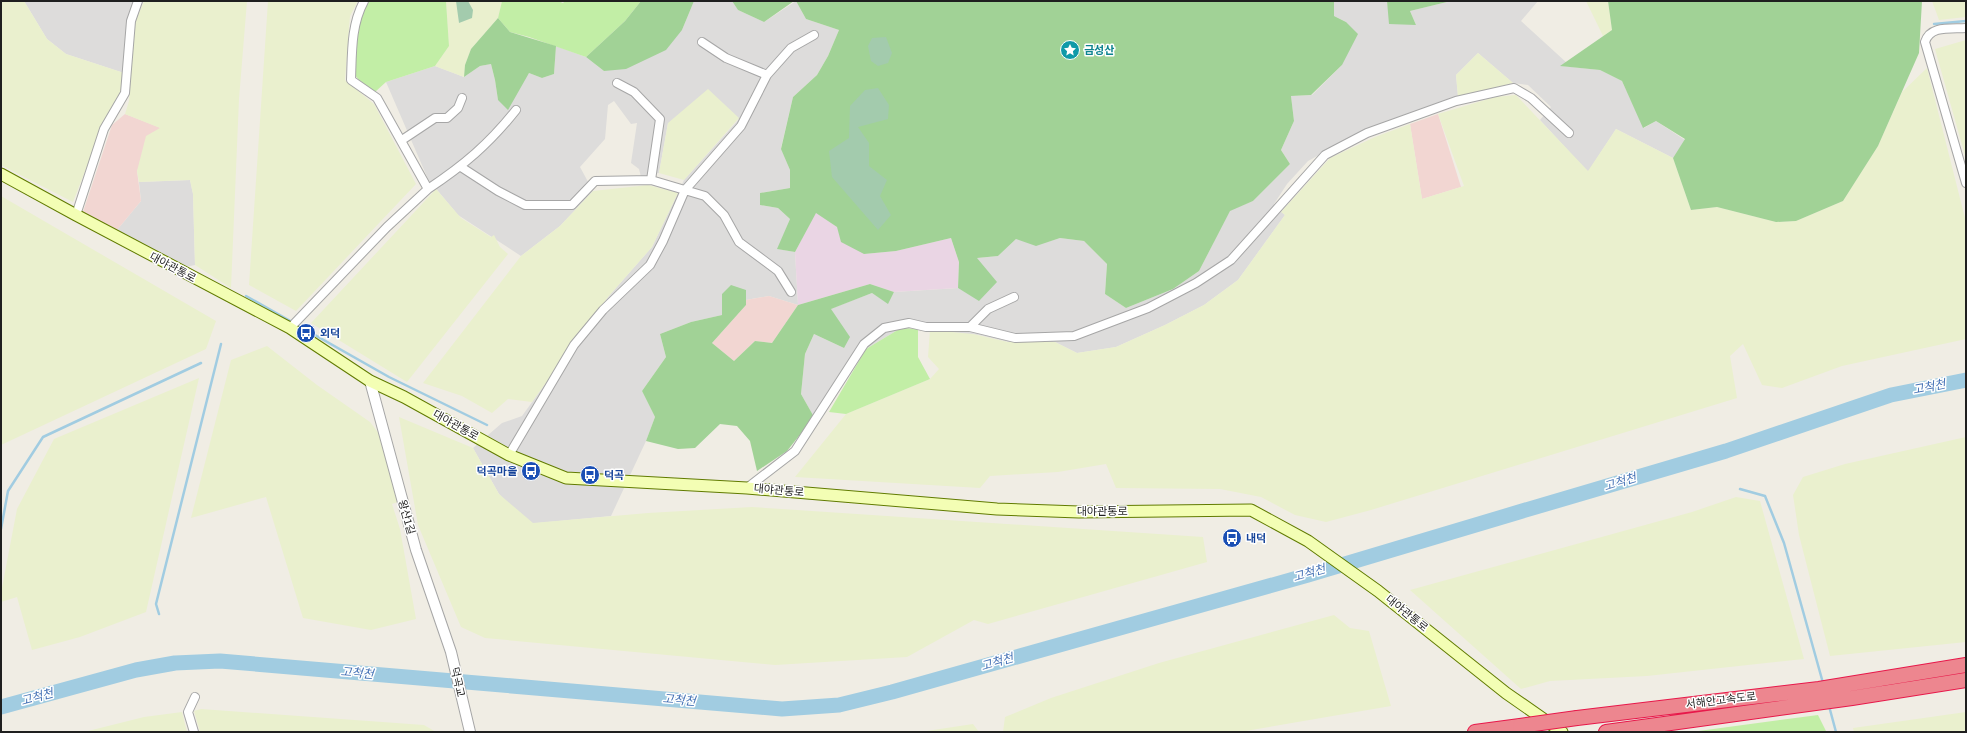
<svg xmlns="http://www.w3.org/2000/svg" width="1967" height="733" viewBox="0 0 1967 733" font-family="'Archivo Narrow','Noto Sans KR',sans-serif">
<style>
.residential{fill:#dddcdb}
.commercial{fill:#f2d6d2}
.industrial{fill:#ead5e4}
.farmland{fill:#eaf0ce}
.grass{fill:#c2eea6}
.forest{fill:#a1d296}
.cemetery{fill:#a3cbad}
.lines{fill:none;stroke-linecap:round;stroke-linejoin:round}
.stream{stroke:#a1cce1;stroke-width:2.5}
.river{stroke:#a1cce1;stroke-width:15}
.minor-casing{stroke:#a6a6a6;stroke-width:10}
.tertiary-casing{stroke:#a6a6a6;stroke-width:12}
.secondary-casing{stroke:#617b00;stroke-width:13}
.motorway-casing{stroke:#e7184a;stroke-width:16}
.minor{stroke:#fff;stroke-width:8}
.tertiary{stroke:#fff;stroke-width:10}
.secondary{stroke:#f3feb4;stroke-width:11}
.motorway{stroke:#ed868f;stroke-width:14}
.motorway-bridge-casing{stroke:#e7184a;stroke-width:16;stroke-linecap:butt}
.motorway-bridge{stroke:#ed868f;stroke-width:14}
.labels{text-anchor:middle;stroke-width:3;stroke-linejoin:round;paint-order:stroke}
.culture-label{font-size:11px;font-weight:bold;fill:#0d838f;stroke:#fff;text-anchor:start}
.street-label{font-size:11px;fill:#1f1f1f;stroke:#fff}
.transit-label{font-size:11px;font-weight:bold;fill:#164399;stroke:#fff;text-anchor:start}
.water-label{font-size:12px;font-style:italic;fill:#4471b5;stroke:#fff}
</style>
<rect width="100%" height="100%" fill="#f0ede4"/>
<path class="residential" d="M24,1H135L124,73L66,54L47,39Z
M694,1H732L738,10L764,22L796,1L806,19L839,30L828,56L817,75L793,97L781,148L790,170V188L760,193V205L778,208L790,219L778,249L795,252L798,305L769,296L746,300V290L722,294V315L691,322L660,334L666,357L642,391L655,417L646,441L611,516L527,524L499,494L473,448L502,423L522,416L608,297L652,247L684,180L739,119L668,123L659,173L641,177L639,169L631,163L637,123L631,124L614,101L608,105L605,139L580,167L593,191L560,226L521,256L458,215L428,179L386,82L435,66L464,77L480,66L491,64L495,80L498,100L529,73L542,78L554,74L556,46L586,57L604,71L682,30Z
M1334,1H1387L1388,8L1416,25L1410,11L1451,1H1538L1521,21L1567,63L1562,66L1600,70L1622,81L1644,128L1656,121L1685,140L1673,158L1616,129L1588,172L1540,120L1551,107L1528,85L1513,83L1478,53L1456,75L1458,97L1368,128L1308,161L1287,184L1274,204L1285,215L1238,280L1204,305L1165,325L1116,347L1077,353L1055,342H1008L979,335L901,328L861,352L814,417L801,394L805,354L814,334L844,348L830,309L872,293L888,303L894,292L958,288L979,300L977,258L998,256L1016,239L1047,242L1060,238L1084,241L1107,264L1105,294L1126,308L1173,289L1199,271L1230,210L1253,201L1290,164L1281,150L1294,121L1291,96L1312,95L1342,65L1346,22L1334,16Z
M190,180L193,194L195,265L185,267L117,230L141,201L139,182Z"/>
<path class="commercial" d="M125,114L161,128L137,171L141,201L117,230L83,212L112,125Z
M1438,114L1461,187L1422,199L1410,124Z
M769,296L798,305L772,343L755,341L734,361L712,343L746,305V300Z"/>
<path class="industrial" d="M816,212L837,227L864,254L896,251L951,238L959,262L958,288L894,292L870,284L798,305L795,252Z"/>
<path class="farmland" d="M1,1H24L47,39L66,54L124,73L122,92L102,128L73,202L1,165Z
M144,1H247L239,99L231,288L195,265L193,194L190,180L139,182L137,171L146,136L160,128L125,114L129,101L135,23Z
M268,1H358L350,16L345,80L374,104L416,184L296,311L249,285Z
M446,1H457L459,23L468,1H502L498,18L471,49L465,65L464,77L435,66L449,46Z
M1586,1H1608L1612,30L1603,36Z
M1932,1H1966V17L1939,20Z
M1966,40V159L1935,49Z
M1478,53L1513,83L1458,97L1456,75Z
M1927,68L1966,222V339L1842,366L1782,388L1762,385L1743,344L1730,356L1737,398L1371,510L1326,522L1295,515L1261,497L1220,489L1116,488L1106,464L1058,472L990,476L980,488L795,477L846,414L930,379L939,369L928,357L930,330L973,334L1008,342H1055L1077,353L1116,347L1165,325L1204,305L1238,280L1285,215L1281,212L1330,158L1375,137L1410,124L1422,199L1464,186L1438,114L1495,97L1516,95L1588,171L1616,129L1673,158L1691,210L1717,207L1776,222L1796,221L1843,201L1878,146L1902,92Z
M708,89L739,118L684,180L659,173L668,123Z
M648,185L678,193L652,247L608,297L532,402L508,399L492,413L462,396L423,383L521,256L560,226L593,191Z
M436,189L461,218L491,237L494,235L500,247L508,254L407,382L311,323Z
M1,196L216,321L206,349L1,445Z
M267,346L317,385L370,422L380,435L398,502L392,504L400,529L416,619L371,630L303,618L266,497L191,518L231,360Z
M199,378L146,612L80,637L32,650L17,597L1,602V593L17,509L54,439Z
M399,417L473,448L499,494L533,523L648,513L752,507L1203,537L1207,562L988,624L974,620L907,657L775,665L485,638L461,627L418,525Z
M1966,437V642L1830,656L1799,535L1793,495L1803,477L1845,464Z
M1736,497L1760,501L1804,659L1647,676L1550,681L1521,689L1410,590L1692,512Z
M1334,615L1350,628L1369,631L1391,706L1240,732H1003L1005,717L1051,698L1159,663Z
M201,709L424,725L436,732H200L194,711Z
M182,712L187,732H84L144,717Z
M1966,712V732H1854L1853,728Z
M973,724L979,732H920Z"/>
<path class="grass" d="M369,1H446L449,46L435,66L386,82L375,92L359,80L354,74L359,20Z
M502,1H558L563,3L565,1H641L625,21L586,57L529,37L510,32L498,18Z
M901,328L918,329V357L930,379L846,414L829,412L866,349Z
M1818,715L1826,731L1691,732Z"/>
<path class="forest" d="M641,1H694L682,30L666,50L626,69L604,71L586,57L625,21Z
M732,1H794L764,22L738,10Z
M796,1H1334V16L1346,22L1358,34L1342,65L1311,95L1291,96L1294,121L1281,150L1290,164L1253,201L1230,211L1199,271L1173,289L1126,308L1105,294L1107,264L1084,241L1060,238L1036,246L1016,239L998,256L977,258L997,282L979,301L958,288L959,262L951,238L896,251L864,254L841,242L837,227L816,213L795,252L777,249L790,219L778,208L760,205V193L790,188V170L781,149L793,97L817,75L828,56L839,30L806,19Z
M1387,1H1451L1410,11L1416,25L1389,24Z
M1608,1H1922L1919,53L1878,146L1843,201L1796,221L1776,222L1717,207L1691,210L1673,158L1685,139L1656,121L1643,128L1622,81L1600,70L1560,66L1612,30Z
M498,18L510,32L556,46L554,74L542,78L529,73L508,110L498,100L495,80L491,64L480,66L464,77L465,65L471,49Z
M870,284L894,292L888,304L872,293L831,309L850,337L844,348L814,334L805,354L801,394L814,417L787,451L757,471L750,441L737,426L720,424L695,448L678,449L646,441L655,417L642,391L666,357L660,334L691,322L722,315V294L731,285L746,290V305L712,343L734,361L755,341L772,343L798,305Z"/>
<path class="cemetery" d="M456,1H468L473,10L472,18L459,23Z
M886,37L892,53L888,63L878,66L871,61L868,46L872,38Z
M878,88L889,105L888,119L858,127L869,143V166L887,180L880,196L891,215L878,230L832,177L829,151L849,138L850,106L865,90Z"/>
<g class="lines">
<path class="stream" d="M1934,24L1966,21
M246,296L389,377L487,425
M1740,489L1765,496L1784,543L1823,683
M1,529L8,491L43,437L201,363
M159,614L156,604L221,344
M1829,706L1836,732"/>
<path class="river" d="M1,707L136,670L175,663L220,661L782,709L839,705L892,692L1308,575L1519,512L1726,451L1891,395L1966,380"/>
<defs>
<path id="minor" d="M1966,28C1951,29 1930,25 1925,42L1966,183
M702,42L726,58L767,75
M617,83L634,92L660,119L651,180
M402,140L435,118H447L458,108L462,98
M461,167L498,191L525,205H572L595,181L651,180L705,196L724,215L739,242L778,271L791,292
M428,189C464,165 489,144 516,110
M76,215L104,129L125,93L131,21L138,1
M970,327L988,309L1014,297
M290,328L387,227L428,189L377,98L351,80C352,52 351,25 364,1
M509,455L574,345L603,310L650,265L663,241L685,190L741,126L767,75L791,48L814,35
M747,488L795,451L864,344L884,328L909,323L926,327H970L1015,338L1074,336L1148,308L1196,283L1231,260L1325,155L1367,133L1456,101L1514,88L1531,98L1569,133
M194,732L188,712L195,697"/>
<path id="tertiary" d="M370,381L416,550L451,652L470,732"/>
<path id="secondary" d="M1,174L76,215L290,328L370,381L404,397L509,455L566,478L747,488L997,509L1079,512L1251,510L1308,541L1378,591L1506,693L1562,732"/>
<path id="motorway" d="M1577,718L1819,689L1966,665
M1475,732L1520,726
M1606,732L1852,698L1966,680"/>
</defs>
<use href="#minor" class="minor-casing"/>
<use href="#tertiary" class="tertiary-casing"/>
<use href="#secondary" class="secondary-casing"/>
<use href="#motorway" class="motorway-casing"/>
<use href="#minor" class="minor"/>
<use href="#tertiary" class="tertiary"/>
<use href="#secondary" class="secondary"/>
<use href="#motorway" class="motorway"/>
<defs>
<path id="motorway-bridge" d="M1520,726L1577,718"/>
</defs>
<use href="#motorway-bridge" class="motorway-bridge-casing"/>
<use href="#motorway-bridge" class="motorway-bridge"/>
</g>
<defs>
<symbol id="sight-disc" viewBox="-11 -11 22 22"><circle r="9.5" fill="#0f9aa8" stroke="#fff"/><path d="M0-6L1.8-2.2L6-1.7L2.9 1.2L3.7 5.4L0 3.3L-3.7 5.4L-2.9 1.2L-6-1.7L-1.8-2.2Z" fill="#fff"/></symbol>
<symbol id="bus-disc" viewBox="-11 -11 22 22"><circle r="9.5" fill="#1a4fb4" stroke="#fff"/><path d="M-5-6H5V4H4V6H2V4H-2V6H-4V4H-5ZM-3.5-4V0h7V-4ZM-3.5 1.2v1.5H-2V1.2ZM2 1.2v1.5H3.5V1.2Z" fill="#fff"/></symbol>
</defs>
<g fill-rule="evenodd">
<use href="#sight-disc" x="1059" y="39" width="22" height="22"/>
<use href="#bus-disc" x="295" y="322" width="22" height="22"/>
<use href="#bus-disc" x="520" y="460" width="22" height="22"/>
<use href="#bus-disc" x="579" y="464" width="22" height="22"/>
<use href="#bus-disc" x="1221" y="527" width="22" height="22"/>
</g>
<g class="labels">
<g class="culture-label">
<text x="1084" y="54">금성산</text>
</g>
<g class="street-label">
<text transform="translate(173 267) rotate(28)" y="4">대야관통로</text>
<text transform="translate(456 425) rotate(29)" y="4">대야관통로</text>
<text transform="translate(779 490) rotate(5)" y="4">대야관통로</text>
<text x="1102" y="515">대야관통로</text>
<text transform="translate(407 517) rotate(74)" y="4">왕산1길</text>
<text transform="translate(1407 613) rotate(39)" y="4">대야관통로</text>
<text transform="translate(458 682) rotate(77)" y="4">덕곡교</text>
<text transform="translate(1721 700) rotate(-7)" y="4">서해안고속도로</text>
</g>
<g class="transit-label">
<text x="320" y="337">외덕</text>
<text x="517" y="475" text-anchor="end">덕곡마을</text>
<text x="604" y="479">덕곡</text>
<text x="1246" y="542">내덕</text>
</g>
<g class="water-label">
<text transform="translate(1929 387) rotate(-11)" y="4">고척천</text>
<text transform="translate(1620 482) rotate(-17)" y="4">고척천</text>
<text transform="translate(1309 573) rotate(-16)" y="4">고척천</text>
<text transform="translate(997 662) rotate(-16)" y="4">고척천</text>
<text transform="translate(357 673) rotate(5)" y="4">고척천</text>
<text transform="translate(37 697) rotate(-15)" y="4">고척천</text>
<text transform="translate(679 700) rotate(5)" y="4">고척천</text>
</g>
</g>
<rect width="1967" height="733" fill="none" stroke="#1f1f1f" stroke-width="4"/>
</svg>
